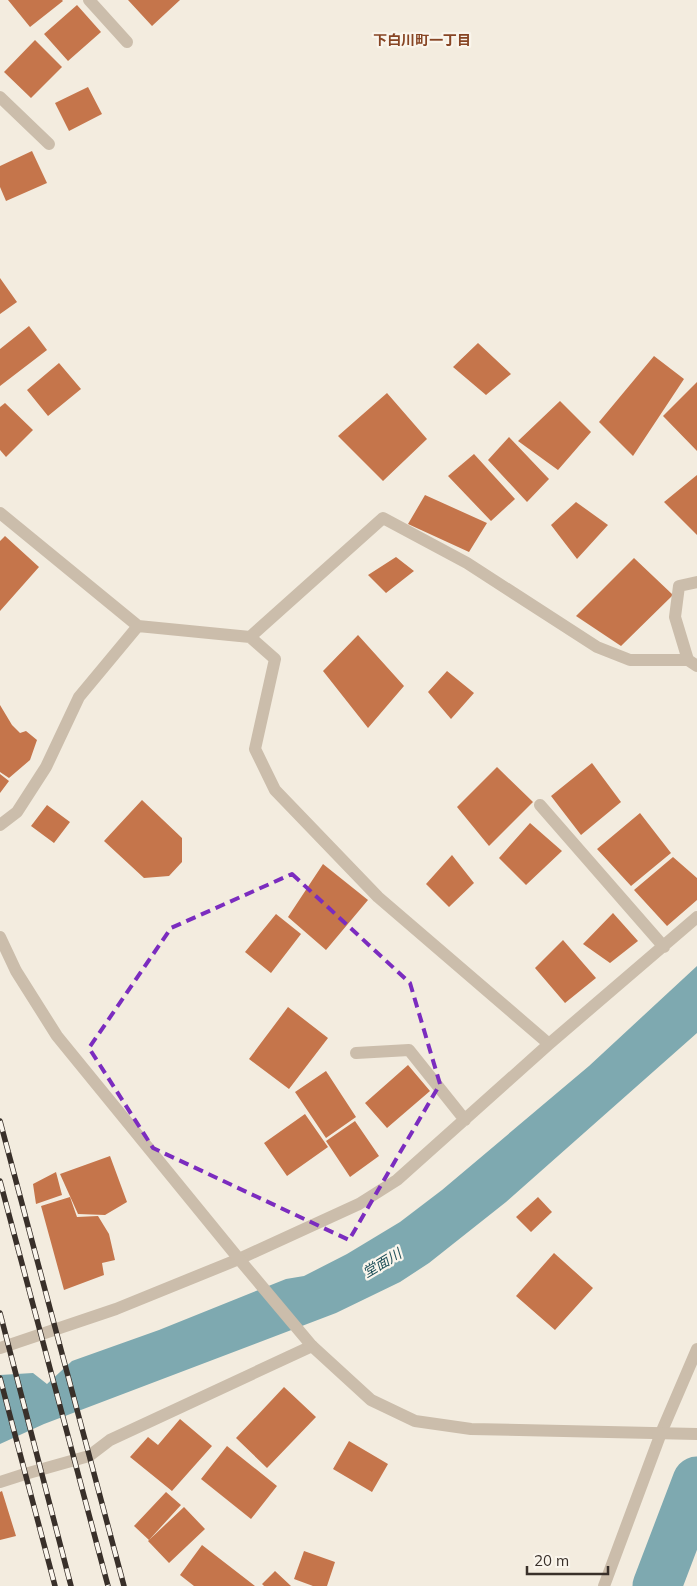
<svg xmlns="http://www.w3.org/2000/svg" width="697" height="1586" viewBox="0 0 697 1586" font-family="Mulish,'Noto Sans JP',sans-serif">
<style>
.water{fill:#7ea9b0}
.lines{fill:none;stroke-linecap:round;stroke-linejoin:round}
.river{stroke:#7ea9b0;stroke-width:49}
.building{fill:#c5754b}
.minor{stroke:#cbbdab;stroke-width:12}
.tertiary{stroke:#cbbdab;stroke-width:12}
.rail-casing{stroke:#39302a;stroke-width:5.5}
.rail{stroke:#faf5ec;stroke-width:4;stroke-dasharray:11;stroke-linecap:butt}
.marked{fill:none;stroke:#7b2cbf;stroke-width:4;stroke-dasharray:10 6;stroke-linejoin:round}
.labels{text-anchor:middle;stroke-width:4.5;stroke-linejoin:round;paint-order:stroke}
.neighbourhood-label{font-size:14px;font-weight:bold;fill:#874524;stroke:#faf5ec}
.water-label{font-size:14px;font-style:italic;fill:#20515a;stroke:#faf5ec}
</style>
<rect width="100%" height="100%" fill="#f3ecdf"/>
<path class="water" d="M697,966V1033L506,1202L429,1263L400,1282L336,1313L44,1424L0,1444V1375L33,1373L47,1384L72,1361L159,1330L286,1279L304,1276L347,1254L400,1222L442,1190L589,1066Z"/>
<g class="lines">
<path class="river" d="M657,1586L697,1481"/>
</g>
<path class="building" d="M8,0H62L63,1L30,27Z
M128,0H180L152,26Z
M77,5L101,32L68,61L44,34Z
M35,40L62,67L31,98L4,72Z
M88,87L102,114L69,131L55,103Z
M32,151L47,183L6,201L0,187V166Z
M0,278L17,302L0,314Z
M29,326L47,350L0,386V349Z
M478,343L511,374L486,395L453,367Z
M654,356L684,379L633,456L599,422Z
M59,363L81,389L48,416L27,390Z
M697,382V451L663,416Z
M387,393L427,439L383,481L338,436Z
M560,401L591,432L558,470L518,441Z
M5,403L33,430L6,457L0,450V407Z
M509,437L549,479L527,502L488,460Z
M474,454L515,499L491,521L448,476Z
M697,475V535L664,502Z
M425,495L487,523L469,552L408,524Z
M576,502L608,525L577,559L551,525Z
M5,536L39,567L0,611V541Z
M396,557L414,571L386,593L368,575Z
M634,558L673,595L621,646L576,616Z
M358,635L404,686L368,728L323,671Z
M447,671L474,693L451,719L428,692Z
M0,705L12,725L20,733L26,731L37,740L30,760L9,778L0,772Z
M592,763L621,802L581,835L551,796Z
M497,767L533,802L489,846L457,807Z
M0,774L9,781L0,793Z
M142,800L182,838V862L169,876L144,878L104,841Z
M47,805L70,822L54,843L31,826Z
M640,813L671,853L631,886L597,849Z
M530,823L562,851L526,885L499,858Z
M452,855L474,883L449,907L426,884Z
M673,857L697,878V900L667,926L634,890Z
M323,864L368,900L326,950L288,917Z
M613,913L638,941L610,963L583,944Z
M276,914L301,934L271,973L245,952Z
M563,940L596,978L565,1003L535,968Z
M288,1007L328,1038L289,1089L249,1059Z
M408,1065L430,1091L387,1128L365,1103Z
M326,1071L356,1117L326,1138L295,1092Z
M305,1114L328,1147L287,1176L264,1143Z
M355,1121L379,1156L350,1177L326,1141Z
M110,1156L127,1202L105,1215L78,1214L60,1174Z
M56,1172L62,1195L36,1204L33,1184Z
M70,1197L77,1217L98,1216L109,1234L115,1260L102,1263L104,1275L64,1290L41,1206Z
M538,1197L552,1212L531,1232L516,1217Z
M554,1253L593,1288L555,1330L516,1296Z
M284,1387L316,1417L267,1468L236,1438Z
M180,1419L212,1446L172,1491L130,1457L148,1437L158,1445Z
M349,1441L388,1464L372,1492L333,1469Z
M227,1446L277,1486L251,1519L201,1479Z
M2,1491L16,1536L0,1540V1492Z
M166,1492L181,1505L149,1540L134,1526Z
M184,1507L205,1529L169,1563L148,1541Z
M202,1545L255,1586H194L180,1575Z
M304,1551L335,1562L327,1586H313L294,1579Z
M275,1571L291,1586H264L262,1584Z"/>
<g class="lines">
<path class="minor" d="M89,0L127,42
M0,97L49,144
M0,513L138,626L250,637L275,659L255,749L275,790L378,897L549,1044
M250,637L383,518L467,563L597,647L630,660H688L697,666
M688,660L675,617L679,586L697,582
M540,805L664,947
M0,825L17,812L46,767L79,697L138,626
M356,1053L409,1050L465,1120
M0,1348L116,1309L239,1259L359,1204L397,1180L549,1044L697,917
M0,1482L25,1474L89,1456L110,1440L312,1346
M604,1586L661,1433L697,1349"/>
<path class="tertiary" d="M0,937L16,971L57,1036L239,1259L312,1346L371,1400L415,1421L471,1429L697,1434"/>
<defs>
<path id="rail" d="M0,1121L124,1586
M0,1181L108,1586
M0,1313L71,1586
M0,1378L55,1586"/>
</defs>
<use href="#rail" class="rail-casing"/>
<use href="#rail" class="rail"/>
</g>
<path class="marked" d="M292,874L410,983L440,1084L349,1240L153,1148L89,1048L171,928Z"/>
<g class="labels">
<g class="neighbourhood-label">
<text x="422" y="45">下白川町一丁目</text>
</g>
<g class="water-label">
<text transform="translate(382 1263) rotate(-31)" y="5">堂面川</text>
</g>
</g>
<path d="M527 1566v8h81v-8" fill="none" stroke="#39302a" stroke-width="2.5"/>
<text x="534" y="1566" font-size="15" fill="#39302a" stroke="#faf5ec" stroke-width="4" paint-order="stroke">20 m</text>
</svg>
